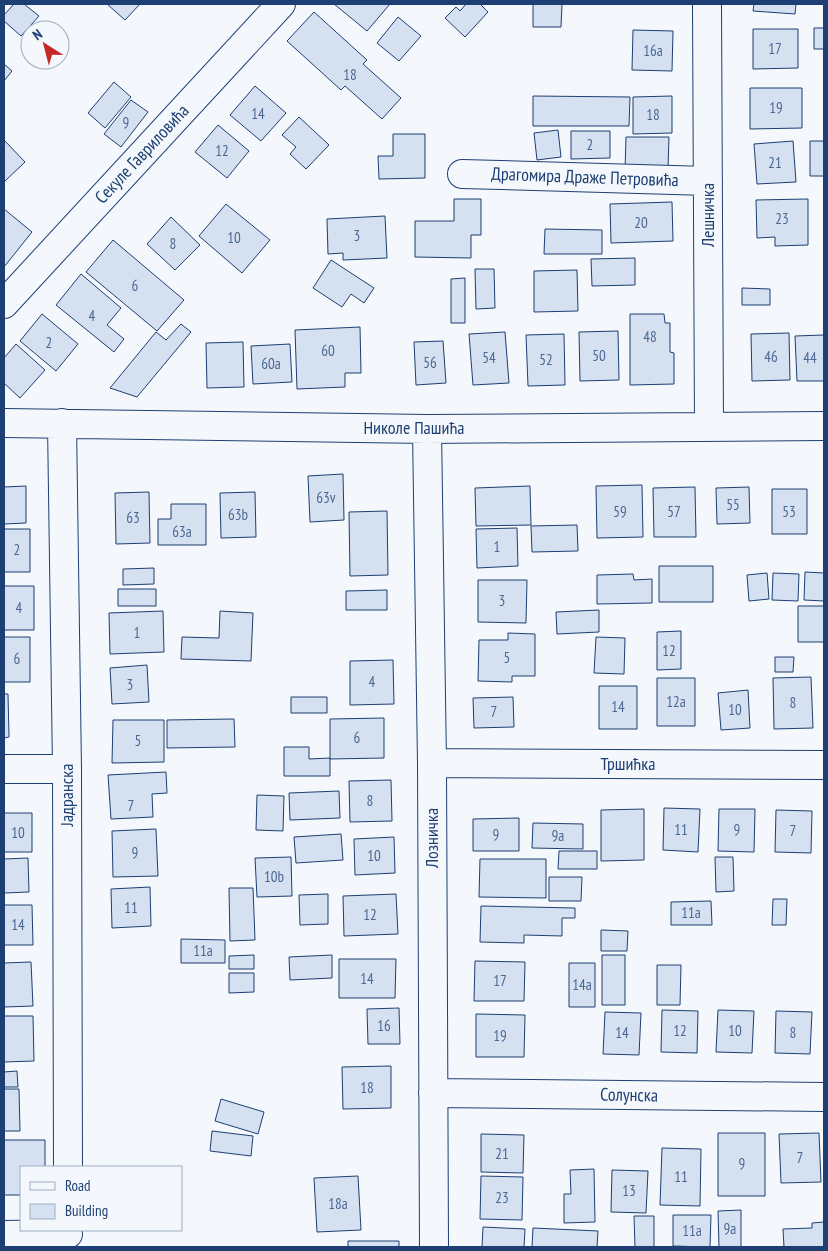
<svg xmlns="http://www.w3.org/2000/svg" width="828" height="1251" viewBox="0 0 828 1251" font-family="'PT Sans Narrow',sans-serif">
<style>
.building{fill:#d5e0f0;stroke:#1d3f73}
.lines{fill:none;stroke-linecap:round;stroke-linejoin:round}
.minor-casing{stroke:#1d3f73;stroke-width:30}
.minor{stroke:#f4f7fb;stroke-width:28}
.labels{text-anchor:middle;stroke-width:4;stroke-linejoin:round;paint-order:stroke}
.number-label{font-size:15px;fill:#4b6792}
.street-label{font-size:18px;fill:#1d3f73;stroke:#f4f7fb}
</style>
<rect width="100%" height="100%" fill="#f4f7fb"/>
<path class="building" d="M14,4H24L39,16L21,36L4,21V15Z
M107,4H140L125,20Z
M334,4H390L367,31Z
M466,4H480L488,12L465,37L445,18L456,7L460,11Z
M533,4H562L561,27H533Z
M754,4H796L795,14L753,11Z
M314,12L367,60L363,64L401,98L382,119L345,86L341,90L287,41Z
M398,17L421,36L399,61L377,43Z
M814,28H824V49H814Z
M753,29H798V68L753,69Z
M633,30L673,31L672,71L632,70Z
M4,64L12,71L4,81Z
M114,82L131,97L105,128L88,113Z
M255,86L286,113L261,141L230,115Z
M750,88H802V128L750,129Z
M533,96L630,97L629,126H533Z
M672,96V133L633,134V97Z
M131,100L148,112L121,147L104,134Z
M299,117L329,145L306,169L290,154L296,147L282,135Z
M218,125L249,151L227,178L195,152Z
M558,130L561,157L537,160L534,133Z
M571,131H610V158L571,159Z
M393,134H425V178L379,179L378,156H393Z
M626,137H669L668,170H625Z
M4,140L25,162L4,182Z
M793,141L796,182L757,184L754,144Z
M810,141H824V176H810Z
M454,199H481V235H471V258L415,257V221H454Z
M808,199V245L775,246V237L757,238L756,200Z
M672,202L673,241L611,243L610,204Z
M226,204L270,240L242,273L199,236Z
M4,209L32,232L4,267Z
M385,216L387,258L343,260V253L328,254L327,219Z
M171,217L200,245L175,270L147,244Z
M545,229L602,230V254H544Z
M113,240L184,300L157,331L86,272Z
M635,258V285L592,286L591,259Z
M331,260L374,288L364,303L351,294L342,307L313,288Z
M475,269H494L495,308L476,309Z
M577,270L578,311L534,312V271Z
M81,274L121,308L107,325L124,339L114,352L56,305Z
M465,278V323H451V279Z
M742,288L770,289V305H742Z
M42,314L78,344L56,371L20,341Z
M630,314H664L665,323H670V352L674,353V384L630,385Z
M181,324L191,332L137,397L110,388L156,332L166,340Z
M360,327L361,373H345V387L297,389L295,330Z
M618,331L619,380L580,381L579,332Z
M505,332L509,383L473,385L469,334Z
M789,333L790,380L752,381L751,334Z
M564,334L565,385L528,386L526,335Z
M824,335V381H797L795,336Z
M443,341L446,383L416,385L414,342Z
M243,342L244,387L207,388L206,343Z
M16,344L45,370L20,398L4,383V358Z
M290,344L292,382L253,384L251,346Z
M343,474L344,520L310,522L308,476Z
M642,485L643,537L597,538L596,486Z
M26,486V523L4,524V487Z
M530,486L531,525L476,526L475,488Z
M695,487L696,537H654L653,488Z
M749,487L750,523L717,524L716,488Z
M772,489H807V534H772Z
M149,492L150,543L116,544L115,493Z
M255,492L256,537L221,538L220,493Z
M171,504H206V545H158V519H171Z
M387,511L388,575L350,576L349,512Z
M577,525L578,551L532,552L531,526Z
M517,528L518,566L477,568L476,529Z
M4,529H30V572H4Z
M659,566H713V602H659Z
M154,568V584L123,585V569Z
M805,572L824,573V601L804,600Z
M767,573L769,599L749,601L747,575Z
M773,573L799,574L798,601L772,600Z
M633,574L634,580L652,579V603L597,604V575Z
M478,580H527L526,623L478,622Z
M4,586H34V630H4Z
M118,589H156V606H118Z
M387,590V610H346V591Z
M798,606H824V642H798Z
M599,610V632L557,634L556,612Z
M163,611L164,652L110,654L109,613Z
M220,611L253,613L251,661L181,659L182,637L219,638Z
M681,631V669L657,670V632Z
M508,633L535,634V676H512V682L478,681L479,640H508Z
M4,637H30V682H4Z
M596,637L625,638L624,674L594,673Z
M775,657H794L793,672H775Z
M393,660L394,704L350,705V661Z
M147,665L149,702L112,704L110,668Z
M811,677L813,728L774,729L773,678Z
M657,678H695V726H657Z
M599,686H637V729H599Z
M748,690L750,728L721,730L718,693Z
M4,694H8L9,737L4,738Z
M291,697H327V713H291Z
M513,697L514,727L474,728L473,698Z
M384,718V758L330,759V719Z
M234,719L235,747L167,748V720Z
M113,720H164V762L112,763Z
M284,747H309V759L330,758V776H284Z
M166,772L167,793L152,794L153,817L111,819L108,775Z
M391,780L392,821L350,822L349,781Z
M339,791L340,818L290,820L289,793Z
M257,795L284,796L283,831L256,830Z
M664,808L700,809L698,852L663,850Z
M644,809V860L601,861V810Z
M719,809H755L754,852L718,851Z
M776,810L812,811L811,853L775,852Z
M4,813H32V852H4Z
M519,818V851H473V819Z
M533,823L583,824V849L532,848Z
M156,829L158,876L113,877L112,831Z
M341,834L343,860L296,863L294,837Z
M394,837L395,873L355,875L354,839Z
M559,851H597V869H558Z
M291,857L292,896L257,897L255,858Z
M715,857H733L734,891L716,892Z
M28,858L29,892L4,893V859Z
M480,859H546V898L479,897Z
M549,877H582L581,901H549Z
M150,887L151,926L112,928L111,889Z
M229,888H253L255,940L230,941Z
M328,894V924L300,925L299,895Z
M396,894L398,934L344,936L343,896Z
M773,899H787L786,925H772Z
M711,901L712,925H671V902Z
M4,905H32L33,945H4Z
M481,906L575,908V918H562V936L524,935V943L480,942Z
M601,930L628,931L627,951H601Z
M181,939L225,940V963H181Z
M254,955V969H229V956Z
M332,955V978L290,980L289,957Z
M602,955H625V1005H602Z
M339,959H396L395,998H339Z
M475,961L525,962L524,1001H474Z
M31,962L33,1006L4,1007V963Z
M569,963H595V1007H569Z
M657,965H681L680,1005H657Z
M229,973H254V992L229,993Z
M399,1008L400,1044H368L367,1009Z
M662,1010L698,1011L697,1053L661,1052Z
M718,1010L754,1011L752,1053L716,1052Z
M776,1011L812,1012L810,1054L775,1053Z
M605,1012L641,1013L639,1055L603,1054Z
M476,1014L525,1015L524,1057H476Z
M4,1016H33L34,1061L4,1062Z
M391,1066V1108L343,1109L342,1067Z
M17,1071L18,1087H4V1072Z
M4,1089H19L20,1131H4Z
M221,1099L264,1112L258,1134L215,1121Z
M212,1131L253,1136L251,1156L210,1151Z
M718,1133H765V1196H718Z
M819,1133L821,1182L781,1183L779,1134Z
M481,1134L524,1135L523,1173L481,1172Z
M4,1140H45V1167H21V1195H4Z
M662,1148L701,1149L700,1206L660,1205Z
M594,1169L595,1222L564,1223V1194H571L570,1170Z
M612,1170L648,1171L646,1213L611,1212Z
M358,1176L361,1230L317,1232L314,1178Z
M481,1176L523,1177L522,1220L480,1219Z
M741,1210V1247H719L718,1211Z
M673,1215H711L710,1247L673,1246Z
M634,1216H654V1247H635Z
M824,1222V1247H784L783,1229L812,1228V1223Z
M483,1227L525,1229L524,1247H482Z
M533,1228L598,1231L597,1247H532Z
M348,1241H399V1247H348Z"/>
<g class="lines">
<defs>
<path id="minor" d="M707,4L709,426
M462,174L708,181
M4,304L281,4
M4,423L427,429L824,426
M62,423L67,769L68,1167
M427,429L432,763L434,1247
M432,763L824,765
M4,769H67
M433,1093L824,1097
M4,1235L68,1234"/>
</defs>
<use href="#minor" class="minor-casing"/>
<use href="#minor" class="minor"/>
</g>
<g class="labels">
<g class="number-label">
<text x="775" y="54">17</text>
<text x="653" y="56">16a</text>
<text x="350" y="80">18</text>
<text x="776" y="113">19</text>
<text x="258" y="119">14</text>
<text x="653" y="120">18</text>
<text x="126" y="128">9</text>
<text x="590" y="150">2</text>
<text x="222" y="156">12</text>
<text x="775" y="168">21</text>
<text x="782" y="224">23</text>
<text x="641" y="228">20</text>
<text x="357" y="241">3</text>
<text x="234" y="243">10</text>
<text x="173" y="249">8</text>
<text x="135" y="291">6</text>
<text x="92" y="321">4</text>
<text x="650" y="342">48</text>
<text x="49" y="348">2</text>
<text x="328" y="356">60</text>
<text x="599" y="361">50</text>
<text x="771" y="362">46</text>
<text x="489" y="363">54</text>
<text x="810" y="363">44</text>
<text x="546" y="365">52</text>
<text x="430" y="368">56</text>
<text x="271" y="369">60a</text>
<text x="326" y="503">63v</text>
<text x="733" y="510">55</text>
<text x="620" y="517">59</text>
<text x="674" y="517">57</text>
<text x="789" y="517">53</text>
<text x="238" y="520">63b</text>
<text x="133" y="523">63</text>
<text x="182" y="537">63a</text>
<text x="497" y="552">1</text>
<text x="17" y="555">2</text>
<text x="502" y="606">3</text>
<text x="19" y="613">4</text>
<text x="137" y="638">1</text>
<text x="669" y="656">12</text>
<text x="507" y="663">5</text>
<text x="17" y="664">6</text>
<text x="372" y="687">4</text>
<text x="130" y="690">3</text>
<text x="676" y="707">12a</text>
<text x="793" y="708">8</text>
<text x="618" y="712">14</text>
<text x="735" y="715">10</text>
<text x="494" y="717">7</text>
<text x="357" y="743">6</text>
<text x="138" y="746">5</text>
<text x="370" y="806">8</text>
<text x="131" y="811">7</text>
<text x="681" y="835">11</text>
<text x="737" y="835">9</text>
<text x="793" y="836">7</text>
<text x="18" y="838">10</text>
<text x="496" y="840">9</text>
<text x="558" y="841">9a</text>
<text x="135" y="858">9</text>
<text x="374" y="861">10</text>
<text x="274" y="882">10b</text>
<text x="131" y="913">11</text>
<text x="691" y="918">11a</text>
<text x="370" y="920">12</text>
<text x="18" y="930">14</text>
<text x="203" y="956">11a</text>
<text x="367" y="984">14</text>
<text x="500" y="986">17</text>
<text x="582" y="990">14a</text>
<text x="384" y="1031">16</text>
<text x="680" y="1036">12</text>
<text x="735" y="1036">10</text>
<text x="622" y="1038">14</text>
<text x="793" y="1038">8</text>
<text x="500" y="1041">19</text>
<text x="367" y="1093">18</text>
<text x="502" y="1159">21</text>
<text x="800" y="1163">7</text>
<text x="742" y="1169">9</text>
<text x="681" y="1182">11</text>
<text x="629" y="1196">13</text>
<text x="502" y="1203">23</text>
<text x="338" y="1209">18a</text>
<text x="730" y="1234">9a</text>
<text x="692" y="1236">11a</text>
</g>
<g class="street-label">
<text transform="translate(142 154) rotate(-47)" y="6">Секуле Гавриловића</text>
<text transform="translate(585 177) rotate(2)" y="6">Драгомира Драже Петровића</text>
<text transform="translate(708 215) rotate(-90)" y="6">Лешничка</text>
<text x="414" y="434">Николе Пашића</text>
<text x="628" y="770">Тршићка</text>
<text transform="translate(67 795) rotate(-90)" y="6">Јадранска</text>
<text transform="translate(432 838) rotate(-90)" y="6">Лозничка</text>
<text transform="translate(629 1095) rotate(1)" y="6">Солунска</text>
</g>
</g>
<rect width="828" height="1251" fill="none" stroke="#1d3f73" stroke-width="10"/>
<rect x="20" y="1166" width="162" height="65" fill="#f4f7fb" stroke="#9eadc5"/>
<rect x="30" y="1182" width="25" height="8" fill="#f4f7fb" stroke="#9eadc5"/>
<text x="65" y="1191" font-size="15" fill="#1d3f73">Road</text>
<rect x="30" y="1204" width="25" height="15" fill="#d5e0f0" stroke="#9eadc5"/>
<text x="65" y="1216" font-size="15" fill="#1d3f73">Building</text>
<g transform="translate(45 45) rotate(324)"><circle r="24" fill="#f4f7fb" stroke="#9eadc5"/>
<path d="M0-4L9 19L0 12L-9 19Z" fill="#c62828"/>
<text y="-8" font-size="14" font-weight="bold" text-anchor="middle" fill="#1d3f73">N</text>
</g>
</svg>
